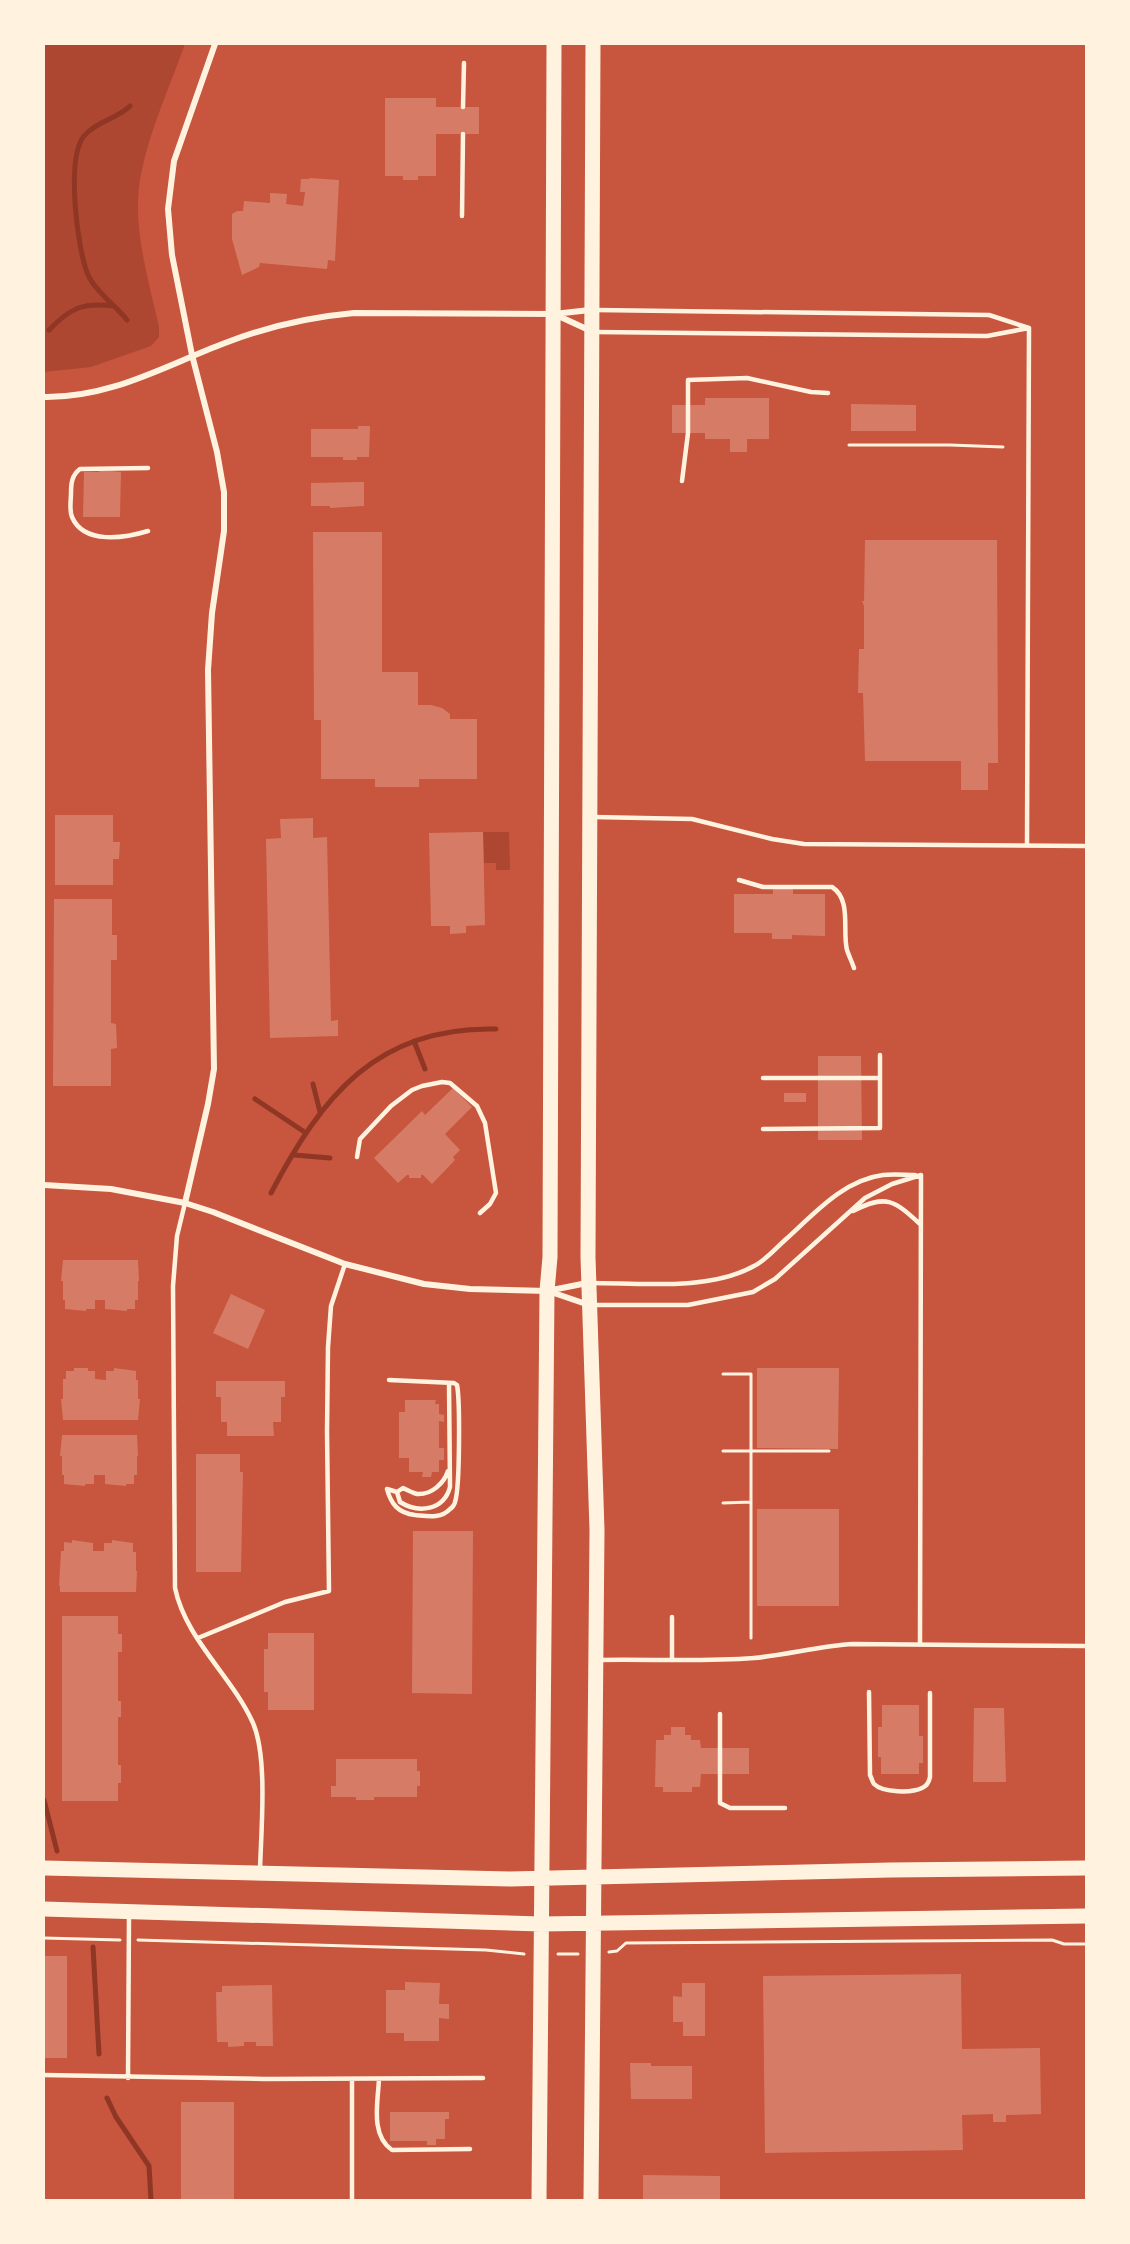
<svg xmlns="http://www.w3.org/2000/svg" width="1130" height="2244" viewBox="0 0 1130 2244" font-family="'DM Sans',sans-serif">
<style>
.green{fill:#ae4732}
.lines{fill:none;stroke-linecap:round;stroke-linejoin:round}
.stream{stroke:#8f3625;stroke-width:5}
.building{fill:#d67c66}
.path{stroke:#fff3e0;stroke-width:3}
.service{stroke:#fff3e0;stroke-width:4.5}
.minor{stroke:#fff3e0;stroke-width:6}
.primary{stroke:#fff3e0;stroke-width:15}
</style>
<rect width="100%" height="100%" fill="#c8553d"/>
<path class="green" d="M44,44H185C170,86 150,129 141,174C131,225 148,277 159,327V337L151,346L91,367L44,372Z
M483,832H509L510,870H496V863H484Z"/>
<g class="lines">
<path class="stream" d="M127,320C115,305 96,292 88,275C77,249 66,158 84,136C95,122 117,119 130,106
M49,330C70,308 83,302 114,306
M414,1041L425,1069
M313,1084L320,1112
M255,1099L306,1133
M294,1155L330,1158
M271,1193C322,1096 377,1026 496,1029
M44,1800L57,1851
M93,1947L99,2054
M107,2098L116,2117L149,2166L151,2200"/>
</g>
<path class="building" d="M385,98H436V107H479V134H436V176H418V180H403V176H385Z
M310,178L339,180L335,261L328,260L327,269L260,263L259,267L242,275L232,239V214L237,211H243L244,201L270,203V193L287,194L286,204L303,206L305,192H300L301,179H309Z
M705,398H769V439H747V452H730V439H705V433H672V405H705Z
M851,404L916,405V431H851Z
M358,426H370L369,457H357V460H343V457H311V429H358Z
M99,470L121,472L120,517H83L84,472H99Z
M360,482H364V506L330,508V506H311V483Z
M313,532H382V672H418V705H431L442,708L450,714V719H477V779H419V787H375V779H321V720H314Z
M865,540H997L998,763H988V790H961V761H865L863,693H858L859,649H864V606L862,601H864Z
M55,815H113V842H120L119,859H113V885H55Z
M313,818V838L327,837L331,1021L338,1020V1036L270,1038L266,839L281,838L280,819Z
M477,832H483L485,925L466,926V933L450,934V926H431L429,833Z
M773,889H793V894H825V936L792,935V939H772V933H734V894H773Z
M54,899H112V935H117V960H111V1023L116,1024L117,1048L111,1049V1086H53Z
M818,1056H861L862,1140H818Z
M453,1088L472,1107L445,1134L460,1150L453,1157L455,1160L432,1184L423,1175H421V1178H409V1175H407L398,1183L374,1158L422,1111L425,1115Z
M784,1093H806V1102H784Z
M63,1260H138L139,1281H138V1300H135V1309H127V1311L105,1309V1300H95V1309H86V1311L65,1309V1300H63V1281H61Z
M231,1294L265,1310L248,1349L213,1333Z
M74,1368H88V1371H95V1379L106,1380V1371H114V1368L136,1371V1380H138V1399H140L138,1420H63L61,1399H63V1379H66V1371H74Z
M757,1368H839L838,1449L757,1448Z
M216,1381H285V1397H281V1422H273L274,1436H227V1422H221V1397H216Z
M405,1400H436L435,1404H439V1414L444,1415V1422L439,1421V1448H444V1460H439V1472H432L431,1477H422L423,1472H409V1458H399V1412H405Z
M62,1435H137L138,1456H137V1475H134V1484H126V1486L105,1484V1475H94V1484H85V1486L64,1484V1475H62V1456H60Z
M196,1454H240V1472H243L241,1572H196Z
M757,1509H839V1606H757Z
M413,1531H473L472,1694L412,1693Z
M72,1540L93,1543V1551H104V1543H112V1540L133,1543V1552H136V1571H137L136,1592H60V1586H59L61,1551H64V1542L72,1543Z
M62,1616H118V1634H122V1652H118V1701H121V1717H118V1765H121V1783H118V1801H62Z
M268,1633H314V1710H268V1692H264V1649H268Z
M882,1705H919V1736H923V1763H919V1774H881V1757H878V1727H882Z
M974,1708H1004L1006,1782H973Z
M671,1727H685V1735H691V1740H700L701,1748H749V1774H701L700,1787H692V1792H663V1787H655L656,1740H664V1735H671Z
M336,1759H417V1771H420V1786H417V1797H374V1800H356V1797H331V1786H336Z
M44,1956H67V2058H44Z
M961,1974L962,2049L1040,2048L1041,2114L1006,2115V2122H993V2114L962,2115L963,2150L765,2153L763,1976Z
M405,1982L440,1983L439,2004H449V2019L439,2018V2041H404V2033H386V1990H405Z
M682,1983H705V2036H683V2022H673V1996L682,1997Z
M272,1985L273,2046H256V2042H244V2046L228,2047V2042H217L216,1992H222V1986Z
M630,2063H651V2066H692V2099H631Z
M181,2102H234V2200H181Z
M390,2112H449V2119H445V2139H436V2145H427V2141H390Z
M643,2175L720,2176V2200H643Z"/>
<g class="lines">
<path class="path" d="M849,445H950L1003,447
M723,1374H751V1638
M723,1451H829
M723,1503L751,1502
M44,1938L120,1940
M138,1940L486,1950L524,1954
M609,1952L617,1951L626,1943L1052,1940L1064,1944H1086
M558,1954H578"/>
<path class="service" d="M463,107L464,63
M462,216L463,134
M596,310L989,315L1029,328
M595,332L987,336L1029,328
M682,481L688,433V380L747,378L811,392L828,393
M148,531C125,538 84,545 72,517C69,510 71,501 71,493C71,483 72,475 80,469L148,468
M593,817L692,819L772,839L804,844L1086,846
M1027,845L1029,328
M739,880L763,887H832C852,900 842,930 847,950C849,956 852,962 854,968
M763,1078H880V1055
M763,1129L880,1128V1078
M357,1157L360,1139L391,1106L412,1090L422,1086L442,1082L450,1083L477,1106L485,1123L496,1193L490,1204L480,1213
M185,1203L177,1236L173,1286L175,1588C186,1640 232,1676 253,1723C268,1758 261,1830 260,1870
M853,1211C886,1194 894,1200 920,1224
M591,1283C640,1283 710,1291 754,1266C766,1260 775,1249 785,1240C813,1215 843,1180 883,1175C894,1174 905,1175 915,1175
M593,1305H688L753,1292L775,1279L865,1198L892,1184L921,1175
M387,1489C391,1504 398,1513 415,1515C427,1516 441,1519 450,1509C452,1508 455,1504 455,1502C460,1488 460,1400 457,1385L454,1383L389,1380
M387,1489L397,1492L400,1502C419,1514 444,1510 450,1487L449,1383
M397,1492L403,1488C407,1490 413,1493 417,1494C432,1495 444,1483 448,1471
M672,1617V1659
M198,1638L285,1602L329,1591L327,1431L328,1347L331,1306L345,1264
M920,1644L921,1175
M598,1660C650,1659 702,1662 754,1658C787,1655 820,1646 853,1644L1086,1646
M869,1692L870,1775C871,1777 873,1783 874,1784C883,1793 912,1793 922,1788C927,1786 929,1782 930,1777V1693
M720,1714V1803L730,1808H785
M44,2075L265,2079L483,2078
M128,2078L129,1915
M379,2079C378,2102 370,2135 392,2150L470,2149
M352,2200V2079"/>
<path class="minor" d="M554,314L591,331
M44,397C111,398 164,366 225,343C266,327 310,317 354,313L554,314L590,310
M44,1185L111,1189L185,1203L213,1212L345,1264L424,1284L470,1289L547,1291L587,1283
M185,1203L208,1104L214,1069L208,670L212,613L224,531V492L217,452L192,355L172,255L168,209L174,161L215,44
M548,1291L589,1305"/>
<path class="primary" d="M44,1868L510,1879L890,1870L1086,1868
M44,1909L541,1924L1086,1916
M539,2200L547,1291L550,1257L554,44
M591,2200L597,1530L588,1257L593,44"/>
</g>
<rect width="1130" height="2244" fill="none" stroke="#fff3e0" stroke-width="90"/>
</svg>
